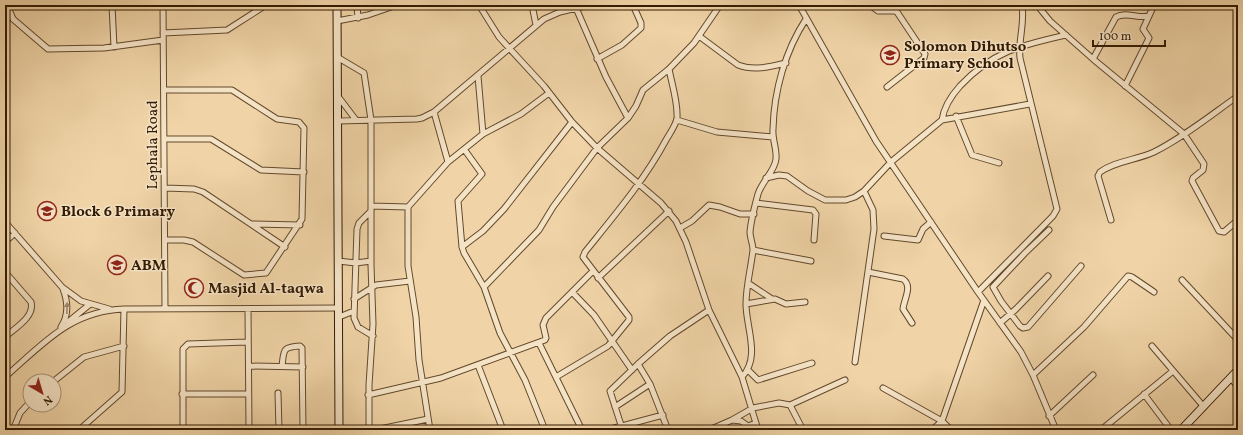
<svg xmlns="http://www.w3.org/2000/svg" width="1243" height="435" viewBox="0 0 1243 435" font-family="Vollkorn,serif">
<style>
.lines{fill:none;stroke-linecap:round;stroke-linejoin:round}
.street-casing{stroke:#62492c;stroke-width:7}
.secondary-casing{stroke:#331b03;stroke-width:9}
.street{stroke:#f5e3c6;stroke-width:5}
.secondary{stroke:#f5e3c6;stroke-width:7}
.oneway{fill:#9e896e}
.labels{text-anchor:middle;stroke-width:3;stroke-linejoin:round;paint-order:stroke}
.poi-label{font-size:15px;font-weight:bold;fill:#331b03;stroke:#f5e3c6;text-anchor:start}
.street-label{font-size:15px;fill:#331b03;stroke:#f5e3c6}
</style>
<rect width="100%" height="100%" fill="#f0d4a7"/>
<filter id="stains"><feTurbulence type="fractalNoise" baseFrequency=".005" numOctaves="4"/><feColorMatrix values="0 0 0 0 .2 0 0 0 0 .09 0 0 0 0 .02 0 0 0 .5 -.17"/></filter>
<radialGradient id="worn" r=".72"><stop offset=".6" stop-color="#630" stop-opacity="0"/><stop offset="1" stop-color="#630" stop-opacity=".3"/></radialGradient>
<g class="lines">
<defs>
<path id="street" d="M7,5L13,19L48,49L104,48L163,40
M112,5L114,47
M163,5L165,309
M357,5L358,18
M479,5L499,37L544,86L572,122L597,148L661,203L676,221L686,242L709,310L742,377L758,430
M532,5L536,25
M799,5L876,141L978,292L1021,352L1033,375L1056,430
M870,5L878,11H894L897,12L925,54L924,58L887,87
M1037,5L1050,21L1093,59L1184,134L1204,164L1203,170L1193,178L1192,181L1219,231L1224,232L1238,220
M576,8L606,77L628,118
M337,21L368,15L397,5
M163,33L227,30L266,5
M699,36L738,65C754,71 769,67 786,63
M337,57L364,73L371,120V265L373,324L369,385V430
M597,59L622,45L641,28V23L633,5
M1093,59L1116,17C1126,11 1138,19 1149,16L1154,5
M1125,86L1149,38L1143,29L1149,16
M164,90H232L277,119L299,122L304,128L302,219L266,273L244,275L193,242L184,240H165
M337,95L356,120
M434,112L448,162
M956,116L972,155L999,163
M677,120L717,132L773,137
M942,120C944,106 951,96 960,86C993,51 1022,45 1066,35
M338,121L417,119L422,118L434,112L544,19L560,12L589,5
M483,134L521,114L549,93
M164,139H211L261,170L304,172
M464,149L482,174L458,201L462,247L464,253L484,287L500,333L525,380L545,430
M766,178L779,175L787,176L808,191L825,200H846L855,197L864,191L891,162L942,120L1030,104
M165,188L194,189L203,192L285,247
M756,203L813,210L816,214L814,240
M371,206L408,207
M371,211L359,223L357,229L354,318L358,327L373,336
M1111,220L1098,176L1100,172C1115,161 1137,160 1154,152C1184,137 1211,115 1238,96
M5,222L62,287L81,301L109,309
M251,224L300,225
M680,228L692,221L709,205L720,207L740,214H754
M1049,230L1025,253L993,287L1001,301L1020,326L1023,328L1028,327L1081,266
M884,236L918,240L923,229L931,222
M5,242L15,233
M462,247L483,231L504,209L572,122
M753,250L811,261
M338,261L356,263L371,261
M5,272L31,302C35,317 15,328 5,337
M868,272L903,279C913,286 904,299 903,309L912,323
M598,278L669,211
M1182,280L1238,340
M748,283L772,299
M484,287L539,230L553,207L597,148L628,118L636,106L643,90L669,69L694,43L720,5
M572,292L594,315L632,370
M978,292L1053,216L1057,209L1020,58C1018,40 1025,24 1022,5
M354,299L376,285L410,281
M746,304L775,299L786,304L805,302
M248,309L249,430
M339,317L354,311
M68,322L89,305
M1000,323L1016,309L1048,276
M61,327C69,315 68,302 63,289
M539,343L582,430
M1152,346L1204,407
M855,362L874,229L873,210L864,191
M478,365L503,430
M249,366L303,367
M282,366C284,350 282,347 300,346L302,348L303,430
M748,370L758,380L812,363
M1033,375L1084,327L1128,276L1132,277L1154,292
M5,377C43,344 70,311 124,309L339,308
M556,377L608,346L629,320V317L583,257L585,252C614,216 644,181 666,140C670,133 676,125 677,118C678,102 672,85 669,69
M742,377C761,357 746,328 746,304C746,286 751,268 753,250C753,244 750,238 750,232C751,220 755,205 758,194C762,181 775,171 776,159C777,149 772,139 773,129C774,91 785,51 806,19
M1231,378L1238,387
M54,381L84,357L124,346
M883,388L942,421L932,430
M278,393L279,430
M182,394H248
M1144,394L1171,430
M368,395L441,378L545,340L546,338L543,325L546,318L593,271
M790,405L845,380
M615,407L650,384
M1049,416L1093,375
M732,420L753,408L779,403L790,405L803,430
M621,425L610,391L638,364
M13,430L20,413L30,402
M79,430L122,392L124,309
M183,430V349L188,344L247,342
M375,430L428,419
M430,430L419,360L416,317L408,266V207L448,162L483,134L478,76
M607,430L663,415
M668,430L650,384L638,364L670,336L709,310
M709,430L732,420L741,421L748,426L756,423
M868,430H871
M951,430L942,421L984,300
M1101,430L1173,371"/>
<path id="secondary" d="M337,5L339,430
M1181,430L1238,370"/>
</defs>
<use href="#street" class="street-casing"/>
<use href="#secondary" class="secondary-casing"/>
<use href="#street" class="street"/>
<use href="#secondary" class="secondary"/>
</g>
<defs><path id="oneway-solid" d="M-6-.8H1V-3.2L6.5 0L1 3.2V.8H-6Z"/></defs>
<use class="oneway" href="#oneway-solid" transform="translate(67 308) rotate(-88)"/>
<defs>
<symbol id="school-ring" viewBox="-11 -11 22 22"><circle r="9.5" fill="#f5e3c6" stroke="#8f2418" stroke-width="1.5"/><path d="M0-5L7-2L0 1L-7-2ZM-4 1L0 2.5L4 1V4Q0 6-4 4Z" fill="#8f2418"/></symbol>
<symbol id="university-ring" viewBox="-11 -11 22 22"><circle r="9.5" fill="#f5e3c6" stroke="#8f2418" stroke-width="1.5"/><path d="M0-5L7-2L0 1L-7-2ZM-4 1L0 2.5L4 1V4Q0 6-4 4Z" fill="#8f2418"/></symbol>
<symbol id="mosque-ring" viewBox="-11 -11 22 22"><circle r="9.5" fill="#f5e3c6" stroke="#8f2418" stroke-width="1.5"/><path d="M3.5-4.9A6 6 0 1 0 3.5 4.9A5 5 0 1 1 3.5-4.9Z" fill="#8f2418"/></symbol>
</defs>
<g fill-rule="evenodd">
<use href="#school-ring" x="879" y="44" width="22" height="22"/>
<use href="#school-ring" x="36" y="200" width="22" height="22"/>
<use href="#university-ring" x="106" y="254" width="22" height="22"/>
<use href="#mosque-ring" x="183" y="277" width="22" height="22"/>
</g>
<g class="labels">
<g class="poi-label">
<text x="904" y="51">Solomon Dihutso<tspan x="904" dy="17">Primary School</tspan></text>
<text x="61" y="216">Block 6 Primary</text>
<text x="131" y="270">ABM</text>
<text x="208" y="293">Masjid Al-taqwa</text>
</g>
<g class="street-label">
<text transform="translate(152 145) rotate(-90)" y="5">Lephala Road</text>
</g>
</g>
<rect width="1243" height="435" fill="none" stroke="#f0d4a7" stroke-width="20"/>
<rect x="6" y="6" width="1231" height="423" fill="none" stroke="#331b03" stroke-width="2"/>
<rect x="10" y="10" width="1223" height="415" fill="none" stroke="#331b03"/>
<g transform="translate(42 393) rotate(142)"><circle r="19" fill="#f5e3c6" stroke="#a79378"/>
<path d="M0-3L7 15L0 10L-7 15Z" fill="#8f2418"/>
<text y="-6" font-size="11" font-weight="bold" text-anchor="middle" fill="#331b03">N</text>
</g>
<path d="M1093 40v6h72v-6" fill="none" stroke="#331b03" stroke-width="2"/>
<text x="1099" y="40" font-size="12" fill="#331b03" stroke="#f5e3c6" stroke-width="3" paint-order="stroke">100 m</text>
<rect width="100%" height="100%" filter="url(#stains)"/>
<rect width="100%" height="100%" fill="url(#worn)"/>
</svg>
